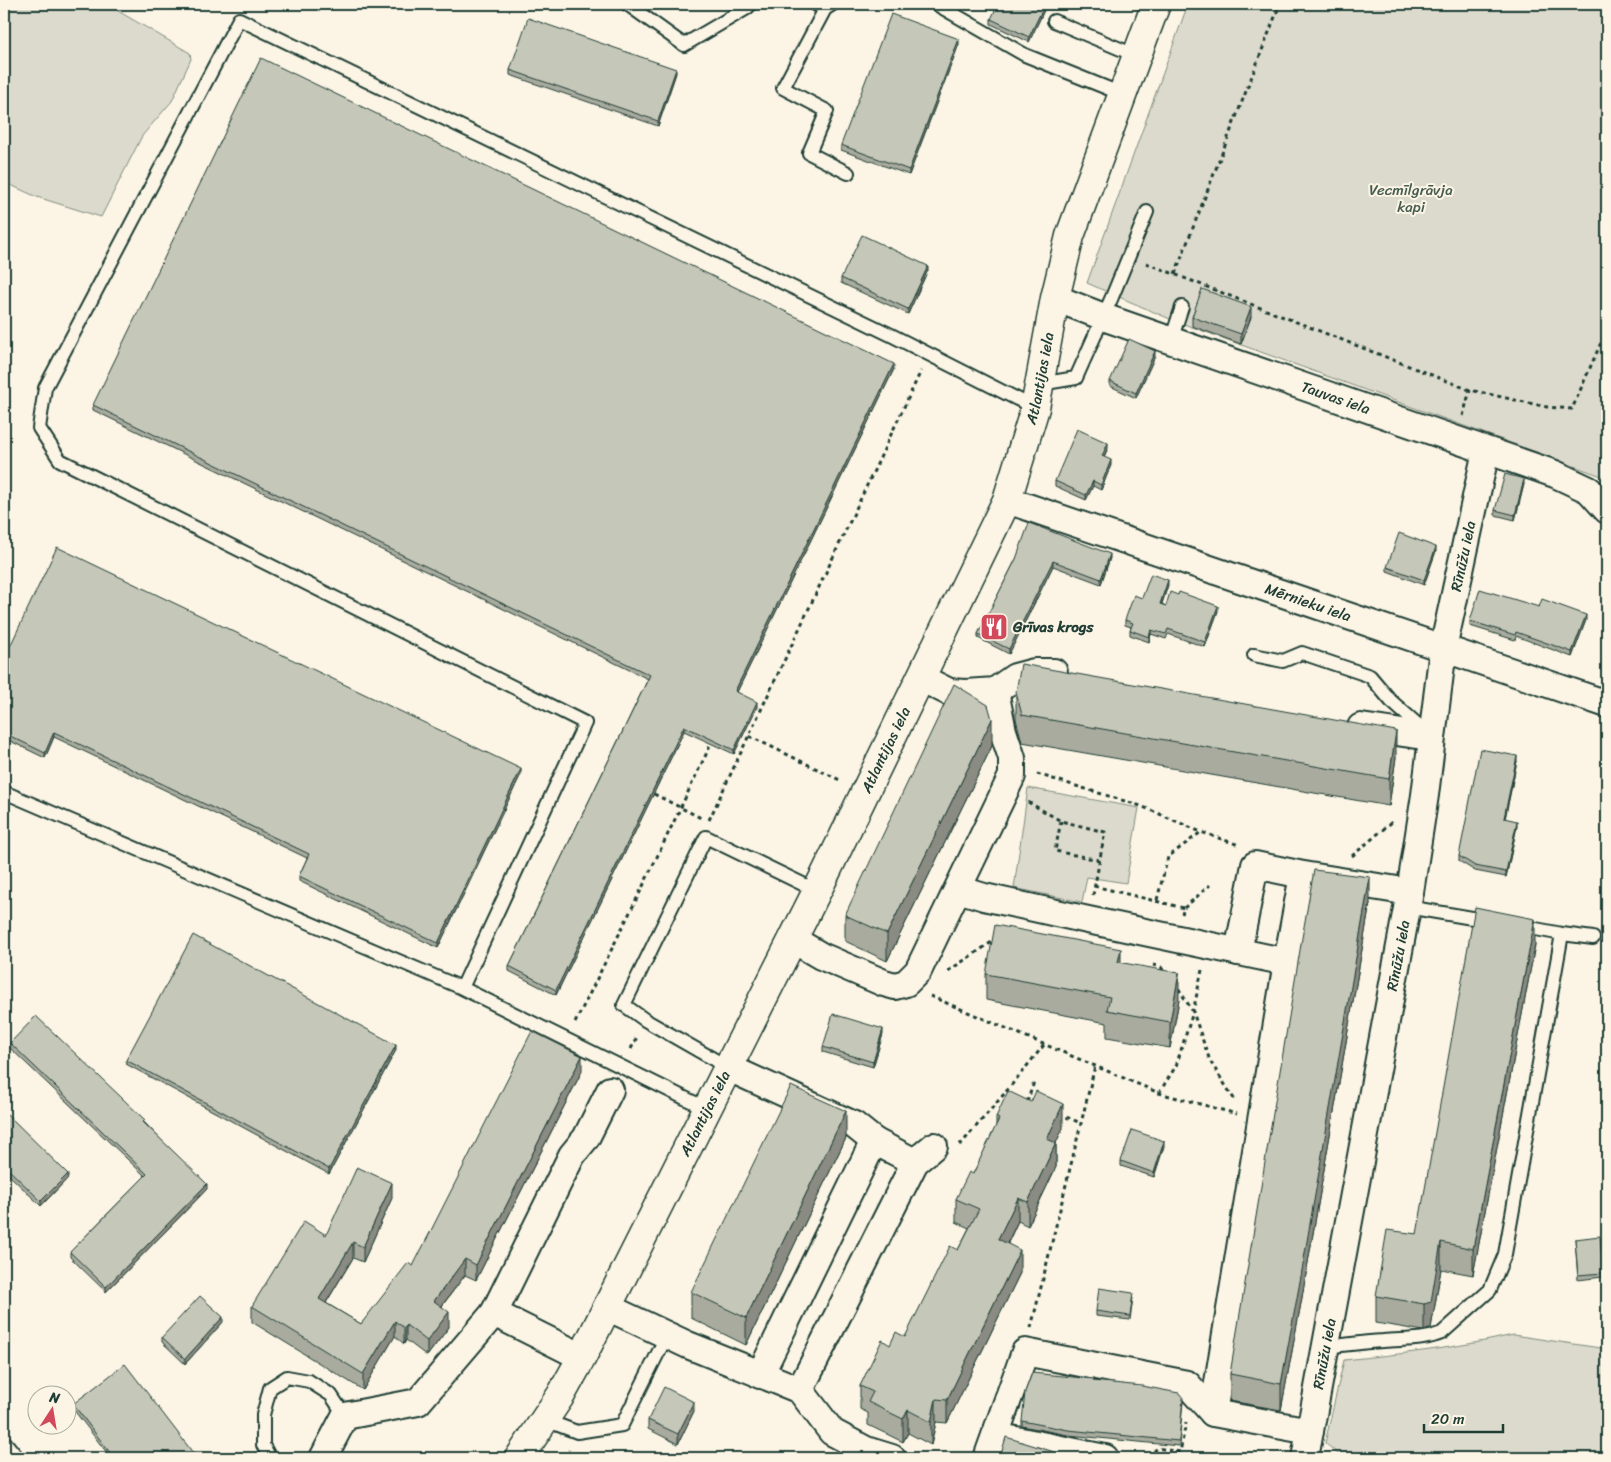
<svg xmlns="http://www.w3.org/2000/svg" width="1611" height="1462" viewBox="0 0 1611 1462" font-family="Sriracha,sans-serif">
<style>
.green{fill:#dcdacc;stroke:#7e8c80}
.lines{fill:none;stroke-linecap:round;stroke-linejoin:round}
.lane-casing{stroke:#1f3d34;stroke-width:16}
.street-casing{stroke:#1f3d34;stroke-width:30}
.secondary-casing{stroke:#1f3d34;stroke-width:31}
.path{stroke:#1f3d34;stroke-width:3;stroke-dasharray:4 4;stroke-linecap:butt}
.lane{stroke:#fcf5e5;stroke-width:12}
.street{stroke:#fcf5e5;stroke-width:26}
.secondary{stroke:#fcf5e5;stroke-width:28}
.wall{fill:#a9ab9f;stroke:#1f3d34}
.shaded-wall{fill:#8a8b82;stroke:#1f3d34}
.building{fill:#c5c7b9;stroke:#1f3d34}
.labels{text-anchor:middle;stroke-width:4;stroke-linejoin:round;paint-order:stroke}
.park-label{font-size:15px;fill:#455c52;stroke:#fcf5e5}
.street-label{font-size:15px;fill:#1f3d34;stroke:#fcf5e5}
.poi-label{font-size:15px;font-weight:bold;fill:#1f3d34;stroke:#fcf5e5;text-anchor:start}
</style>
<rect width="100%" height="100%" fill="#fcf5e5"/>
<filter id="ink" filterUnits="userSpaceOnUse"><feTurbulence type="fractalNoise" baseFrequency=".02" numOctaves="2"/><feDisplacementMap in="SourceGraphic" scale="10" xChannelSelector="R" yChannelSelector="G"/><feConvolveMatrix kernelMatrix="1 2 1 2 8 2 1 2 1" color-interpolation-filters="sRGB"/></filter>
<g filter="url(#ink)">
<path class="green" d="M4,4H106L190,53L191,59L172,101L142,136L101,217L37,197L4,182Z
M1188,4H1607V478L1170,319L1087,283Z
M1028,788L1139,808L1126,883L1087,877L1082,902L1014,888Z
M1513,1335L1607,1349V1458H1343L1325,1443L1344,1360C1401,1354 1457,1348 1513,1335Z"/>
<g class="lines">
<defs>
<path id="lane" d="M627,4L684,45L747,8L751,4
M815,4L825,9L833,4
M936,4L1025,55L1122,94
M825,9L783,88L827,111L809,153L848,173
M1054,21L1137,56
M1171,340L1182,307
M1040,384L1076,378L1112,297L1147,212
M1254,655L1283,661L1302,653L1370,676L1391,701L1426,732
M4,792L462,988L707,1109
M1407,907L1490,921
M1562,934L1593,938
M462,988L585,723L60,460L39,428L45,388L239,19L891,335L1035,408
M729,1068L645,1020L624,1005L706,837L817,891
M1325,1347C1344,1345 1364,1342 1383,1341C1404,1339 1423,1341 1442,1333L1490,1290L1505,1254L1562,934L1520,926
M545,1420L577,1432L622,1425L667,1335
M4,1441L18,1458
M270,1458L263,1445V1415L270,1388L287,1377L309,1381L331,1395L345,1416"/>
<g id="street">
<path id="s1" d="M1055,298L1109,319L1555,474L1589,490L1607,510"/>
<path id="s2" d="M1007,500L1607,704"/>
<path d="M921,678L949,692L966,693L995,691L1015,677L1034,672H1054"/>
<path d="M1361,727L1431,737"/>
<path d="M958,889L984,897L1088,920L1287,962L1303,875L1410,892"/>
<path d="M792,939L821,956L884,983L895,986L906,983L918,971L1012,776V758L1003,731L995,691"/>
<path d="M1238,952L1255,865L1303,875"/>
<path d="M729,1068L854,1125L874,1141L915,1162"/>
<path d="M607,1307L688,1345L800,1390L832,1432L866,1450L892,1458"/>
<path d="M494,1313L572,1155L586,1138L610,1090"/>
<path d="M760,1375L874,1141"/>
<path d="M800,1390L915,1162L934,1146"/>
<path d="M1213,1413L1287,962"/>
<path d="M996,1436L1105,1458"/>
<path d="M323,1458L345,1416L418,1402L494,1313L582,1357"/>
<path d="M987,1458L1025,1352L1187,1384L1213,1413L1310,1431"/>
<path id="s3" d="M1305,1458L1410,892L1425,795L1443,649L1486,451"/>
</g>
<g id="secondary">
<path id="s4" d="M519,1458L561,1395L582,1357L817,891L1007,500L1035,408L1055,298L1070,236L1156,4"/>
</g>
</defs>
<use href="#lane" class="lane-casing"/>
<use href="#street" class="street-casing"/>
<use href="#secondary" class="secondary-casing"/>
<path class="path" d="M1146,263L1470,390L1547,407L1572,409L1607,329
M1175,274L1280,4
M1463,416L1470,390
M749,736L842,781
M1037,774L1141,806L1201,832L1239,845
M654,794L701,818
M1028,802L1061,821L1105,832L1093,895
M709,820L921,371
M1061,821L1055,851L1099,860
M1352,856L1393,821
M1094,886L1184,908L1182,914
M1157,900L1168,857L1201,832
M1184,908L1210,885
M1153,965L1161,967L1166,974
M1202,970L1193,1012L1210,1061L1236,1102
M948,971L995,940
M930,996L1159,1093L1237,1114
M575,1023L645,882L711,744
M631,1049L637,1037
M1159,1093L1176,1066L1193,1012L1177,986
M1011,1095L1005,1093L1044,1045
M1027,1102L1034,1082
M1059,1114L1081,1123
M959,1144H961L1005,1093
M1031,1328L1095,1066
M566,1458L569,1450
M1149,1458L1157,1448L1180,1452L1186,1423"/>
<use href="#lane" class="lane"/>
<use href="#street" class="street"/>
<use href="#secondary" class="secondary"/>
</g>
<path class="wall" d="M1047,4L1029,42L991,24V19Z
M959,44L909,175L841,150V145Z
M510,70L676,73L658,126L510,75Z
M928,270L908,314L841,283V278Z
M1192,317H1251L1241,344L1192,326Z
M1155,356L1136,398L1110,386V381Z
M894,369L737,692L757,707L734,754L684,731L556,995L509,971V966L648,679L93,410V405Z
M1108,448L1104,457L1111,465L1101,490L1093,486L1086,500L1055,486V481Z
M1524,484L1515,520L1495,515V510Z
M1436,551L1424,585L1387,571V567Z
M1110,558L1101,584L1053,566L1009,654L978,638V634L1016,559Z
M1168,585L1162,604L1166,606L1218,611L1205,647L1168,634L1166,639L1151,634L1149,642L1130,635V630L1131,627L1125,625V620L1142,598Z
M1539,607L1586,620L1572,657L1516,636L1515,640L1470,626V621Z
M4,659L521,774L438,948L299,881V876L307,858L54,737L45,758L4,738Z
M1016,692L1396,757L1389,806L1022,742L1016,719Z
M992,746L887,961L845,941V915Z
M1517,761L1505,819L1517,826L1506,877L1475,871L1459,861V856Z
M1370,903L1301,1303L1281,1410L1230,1401V1374Z
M1535,945L1473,1275L1441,1269L1431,1328L1424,1331L1376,1323V1296L1417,1234Z
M1121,963L1179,1000L1170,1048L1107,1037V1023L986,1000V974Z
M883,1034L873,1067L823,1052V1047Z
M10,1043L145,1123L207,1189L106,1292L70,1257V1252L145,1176L10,1048Z
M396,1050L329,1174L126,1064V1060Z
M582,1071L476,1280L465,1275L442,1306L449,1327L427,1356L406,1340L404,1344L395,1336L363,1390L252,1322V1306L392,1198L363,1262L353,1258L326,1303L361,1324L413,1266Z
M4,1111L68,1178L41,1206L4,1170Z
M996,1117L1063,1128L1056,1143V1167L1028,1226L1018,1221L1008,1243L1020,1273L947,1423L936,1422L931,1445L908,1433L903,1442L868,1425V1413L860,1409V1386L890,1345L905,1337L958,1250L969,1228L956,1222V1199L973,1174L996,1127Z
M846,1138L746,1345L691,1318V1292Z
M1164,1146L1154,1177L1121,1166V1161Z
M1575,1239L1603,1273V1277L1578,1280Z
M1133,1298L1130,1320L1096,1316V1311Z
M223,1322L185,1364L162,1342V1337Z
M1093,1381L1183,1402L1179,1446L1068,1435L1022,1426V1421Z
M73,1404L197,1458H111L73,1409Z
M694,1411L678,1444L648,1429V1420Z"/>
<path class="shaded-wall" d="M670,4H682L666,10V5Z
M1045,4H1047L1029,42V37Z
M959,39V44L909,175V170Z
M676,69V73L658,126V121Z
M928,266V270L908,314V309Z
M1251,307V317L1241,344V334Z
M1155,351V356L1136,398V393Z
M894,364V369L735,696V691Z
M1108,443V448L1102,461V456Z
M1111,460V465L1101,490V485Z
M1524,479V484L1515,520V515Z
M1093,481V486L1086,500V495Z
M1436,547V551L1424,585V580Z
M1110,554V558L1101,584V579Z
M1053,561V566L1009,654V649Z
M1168,580V585L1160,609V604Z
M1218,606V611L1205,647V642Z
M1586,615V620L1572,657V652Z
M1151,630V634L1149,642V637Z
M757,702V707L734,754V750Z
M992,719V746L887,961V934Z
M684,726V731L556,995V990Z
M1396,731V757L1389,806V779Z
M54,732V737L45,758V753Z
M1517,756V761L1504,823V818Z
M521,769V774L438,948V943Z
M1517,821V826L1506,877V872Z
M1370,877V903L1301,1303L1281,1410V1384Z
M1535,919V945L1473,1275V1249Z
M1121,949V975L1118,962Z
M1179,973V1000L1170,1048V1022Z
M883,1029V1034L873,1067V1062Z
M396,1045V1050L329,1174V1169Z
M582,1056V1071L476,1280V1265Z
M1063,1104V1128L1047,1162V1139Z
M846,1111V1138L746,1345V1318Z
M1164,1141V1146L1154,1177V1173Z
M1056,1143V1167L1028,1226V1202Z
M68,1174V1178L41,1206V1201Z
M392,1183V1198L363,1262V1247Z
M207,1184V1189L106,1292V1287Z
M1018,1198V1221L998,1262V1239Z
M353,1242V1258L319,1314V1299Z
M1441,1242V1269L1431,1328L1424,1331V1304Z
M1020,1250V1273L947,1423V1400Z
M465,1259V1275L434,1316V1301Z
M449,1312V1327L427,1356V1341Z
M223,1317V1322L185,1364V1359Z
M395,1321V1336L363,1390V1374Z
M406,1325V1340L404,1344V1328Z
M936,1399V1422L931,1445V1422Z
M694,1402V1411L678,1444V1434Z
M908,1410V1433L903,1442V1419Z"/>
<path class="building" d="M998,4H1045L1029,37L991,19Z
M891,14L959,39L909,170L841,145Z
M528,18L676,69L658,121L510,70Z
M261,58L894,364L735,691L757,702L734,750L684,726L556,990L509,966L650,675L93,405Z
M862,235L928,266L908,309L841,278Z
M1202,289L1251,307L1241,334L1192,317Z
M1129,339L1155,351L1136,393L1110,381Z
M1077,429L1108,443L1102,456L1111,460L1101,485L1093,481L1086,495L1055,481Z
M1505,474L1524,479L1515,515L1495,510Z
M1029,523L1110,554L1101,579L1053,561L1009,649L978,634L1016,559Z
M1399,533L1436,547L1424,580L1387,567Z
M57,547L521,769L438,943L299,876L309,854L54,732L45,753L4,733V659Z
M1151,574L1168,580L1160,604L1166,606L1170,592L1178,595L1179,592L1218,606L1205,642L1168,629L1166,634L1151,630L1149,637L1130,630L1133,623L1125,620L1134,595L1142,598Z
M1480,589L1539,607L1542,599L1586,615L1572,652L1516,632L1515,635L1470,621Z
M1021,664L1396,731L1389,779L1022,715L1016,692Z
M954,684L988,705L992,719L887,934L845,915Z
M1480,749L1517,756L1504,818L1517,821L1506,872L1475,866L1459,856Z
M1314,870L1370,877L1301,1276L1281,1384L1230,1374L1302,938Z
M1475,907L1535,919L1473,1249L1441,1242L1431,1302L1424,1304L1376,1296L1387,1230L1417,1234Z
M995,925L1121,949L1118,962L1179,973L1170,1022L1107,1010L1110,997L986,974Z
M193,935L396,1045L329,1169L126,1060Z
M833,1014L883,1029L873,1062L823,1047Z
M36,1016L145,1120L143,1122L207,1184L106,1287L70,1252L147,1174L10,1043Z
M532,1031L582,1056L476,1265L465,1259L434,1301L449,1312L427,1341L406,1325L404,1328L395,1321L363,1374L252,1306L304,1221L326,1235L357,1167L392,1183L363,1247L353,1242L319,1299L361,1324L408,1263L413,1266Z
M791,1086L846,1111L746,1318L691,1292Z
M1008,1091L1031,1102L1036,1091L1063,1104L1047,1139L1056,1143L1028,1202L1018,1198L998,1239L1020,1250L947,1400L936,1399L931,1422L908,1410L903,1419L868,1402L873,1392L860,1386L882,1340L890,1345L896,1332L905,1337L950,1246L958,1250L979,1209L956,1199L969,1172L973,1174L999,1119L996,1117Z
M4,1111L68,1174L41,1201L4,1165Z
M1132,1130L1164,1141L1154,1173L1121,1161Z
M1600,1236L1603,1273L1578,1275L1575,1239Z
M1099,1288L1133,1293L1130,1316L1096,1311Z
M200,1296L223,1317L185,1359L162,1337Z
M125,1364L197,1458H114L73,1404Z
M1032,1373L1094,1379L1093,1381L1142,1386L1179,1393L1183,1398L1179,1441L1068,1430L1022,1421L1025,1392Z
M664,1387L694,1402L678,1434L648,1420Z
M1006,1437L1064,1455L1063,1458H1000Z"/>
</g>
<defs>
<symbol id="restaurant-square" viewBox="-11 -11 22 22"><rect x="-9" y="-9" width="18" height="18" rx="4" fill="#d1495b" stroke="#fcf5e5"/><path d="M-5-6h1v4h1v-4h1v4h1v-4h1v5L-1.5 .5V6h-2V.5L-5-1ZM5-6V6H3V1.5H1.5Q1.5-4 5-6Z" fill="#fff"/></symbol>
</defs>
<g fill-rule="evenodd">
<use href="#restaurant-square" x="978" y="611" width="32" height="32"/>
</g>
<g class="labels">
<g class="park-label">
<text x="1411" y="195">Vecmīlgrāvja<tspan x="1411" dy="17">kapi</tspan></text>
</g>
<g class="street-label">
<text dy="5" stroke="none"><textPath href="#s4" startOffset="1202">Atlantijas iela</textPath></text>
<text dy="5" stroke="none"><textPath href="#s1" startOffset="298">Tauvas iela</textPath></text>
<text dy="5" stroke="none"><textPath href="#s3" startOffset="916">Rīnūžu iela</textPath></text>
<text dy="5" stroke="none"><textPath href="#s2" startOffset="318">Mērnieku iela</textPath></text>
<text dy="5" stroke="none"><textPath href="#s4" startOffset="798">Atlantijas iela</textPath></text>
<text dy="5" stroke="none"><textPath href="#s3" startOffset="511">Rīnūžu iela</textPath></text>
<text dy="5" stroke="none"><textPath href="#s4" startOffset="392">Atlantijas iela</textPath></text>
<text dy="5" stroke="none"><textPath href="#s3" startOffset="106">Rīnūžu iela</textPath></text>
</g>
<g class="poi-label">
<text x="1013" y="632">Grīvas krogs</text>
</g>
</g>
<rect width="1611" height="1462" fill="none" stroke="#fcf5e5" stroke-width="20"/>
<rect x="10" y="10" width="1591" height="1442" fill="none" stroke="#1f3d34" stroke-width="2" filter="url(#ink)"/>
<g transform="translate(52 1410) rotate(12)"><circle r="24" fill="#fcf5e5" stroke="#a4ab9e"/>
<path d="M0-4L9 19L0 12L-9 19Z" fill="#d1495b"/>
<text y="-8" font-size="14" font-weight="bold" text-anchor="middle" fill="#1f3d34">N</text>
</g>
<path d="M1424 1424v8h79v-8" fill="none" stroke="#1f3d34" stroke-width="2.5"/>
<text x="1431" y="1424" font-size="15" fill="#1f3d34" stroke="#fcf5e5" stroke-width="4" paint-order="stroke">20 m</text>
</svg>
